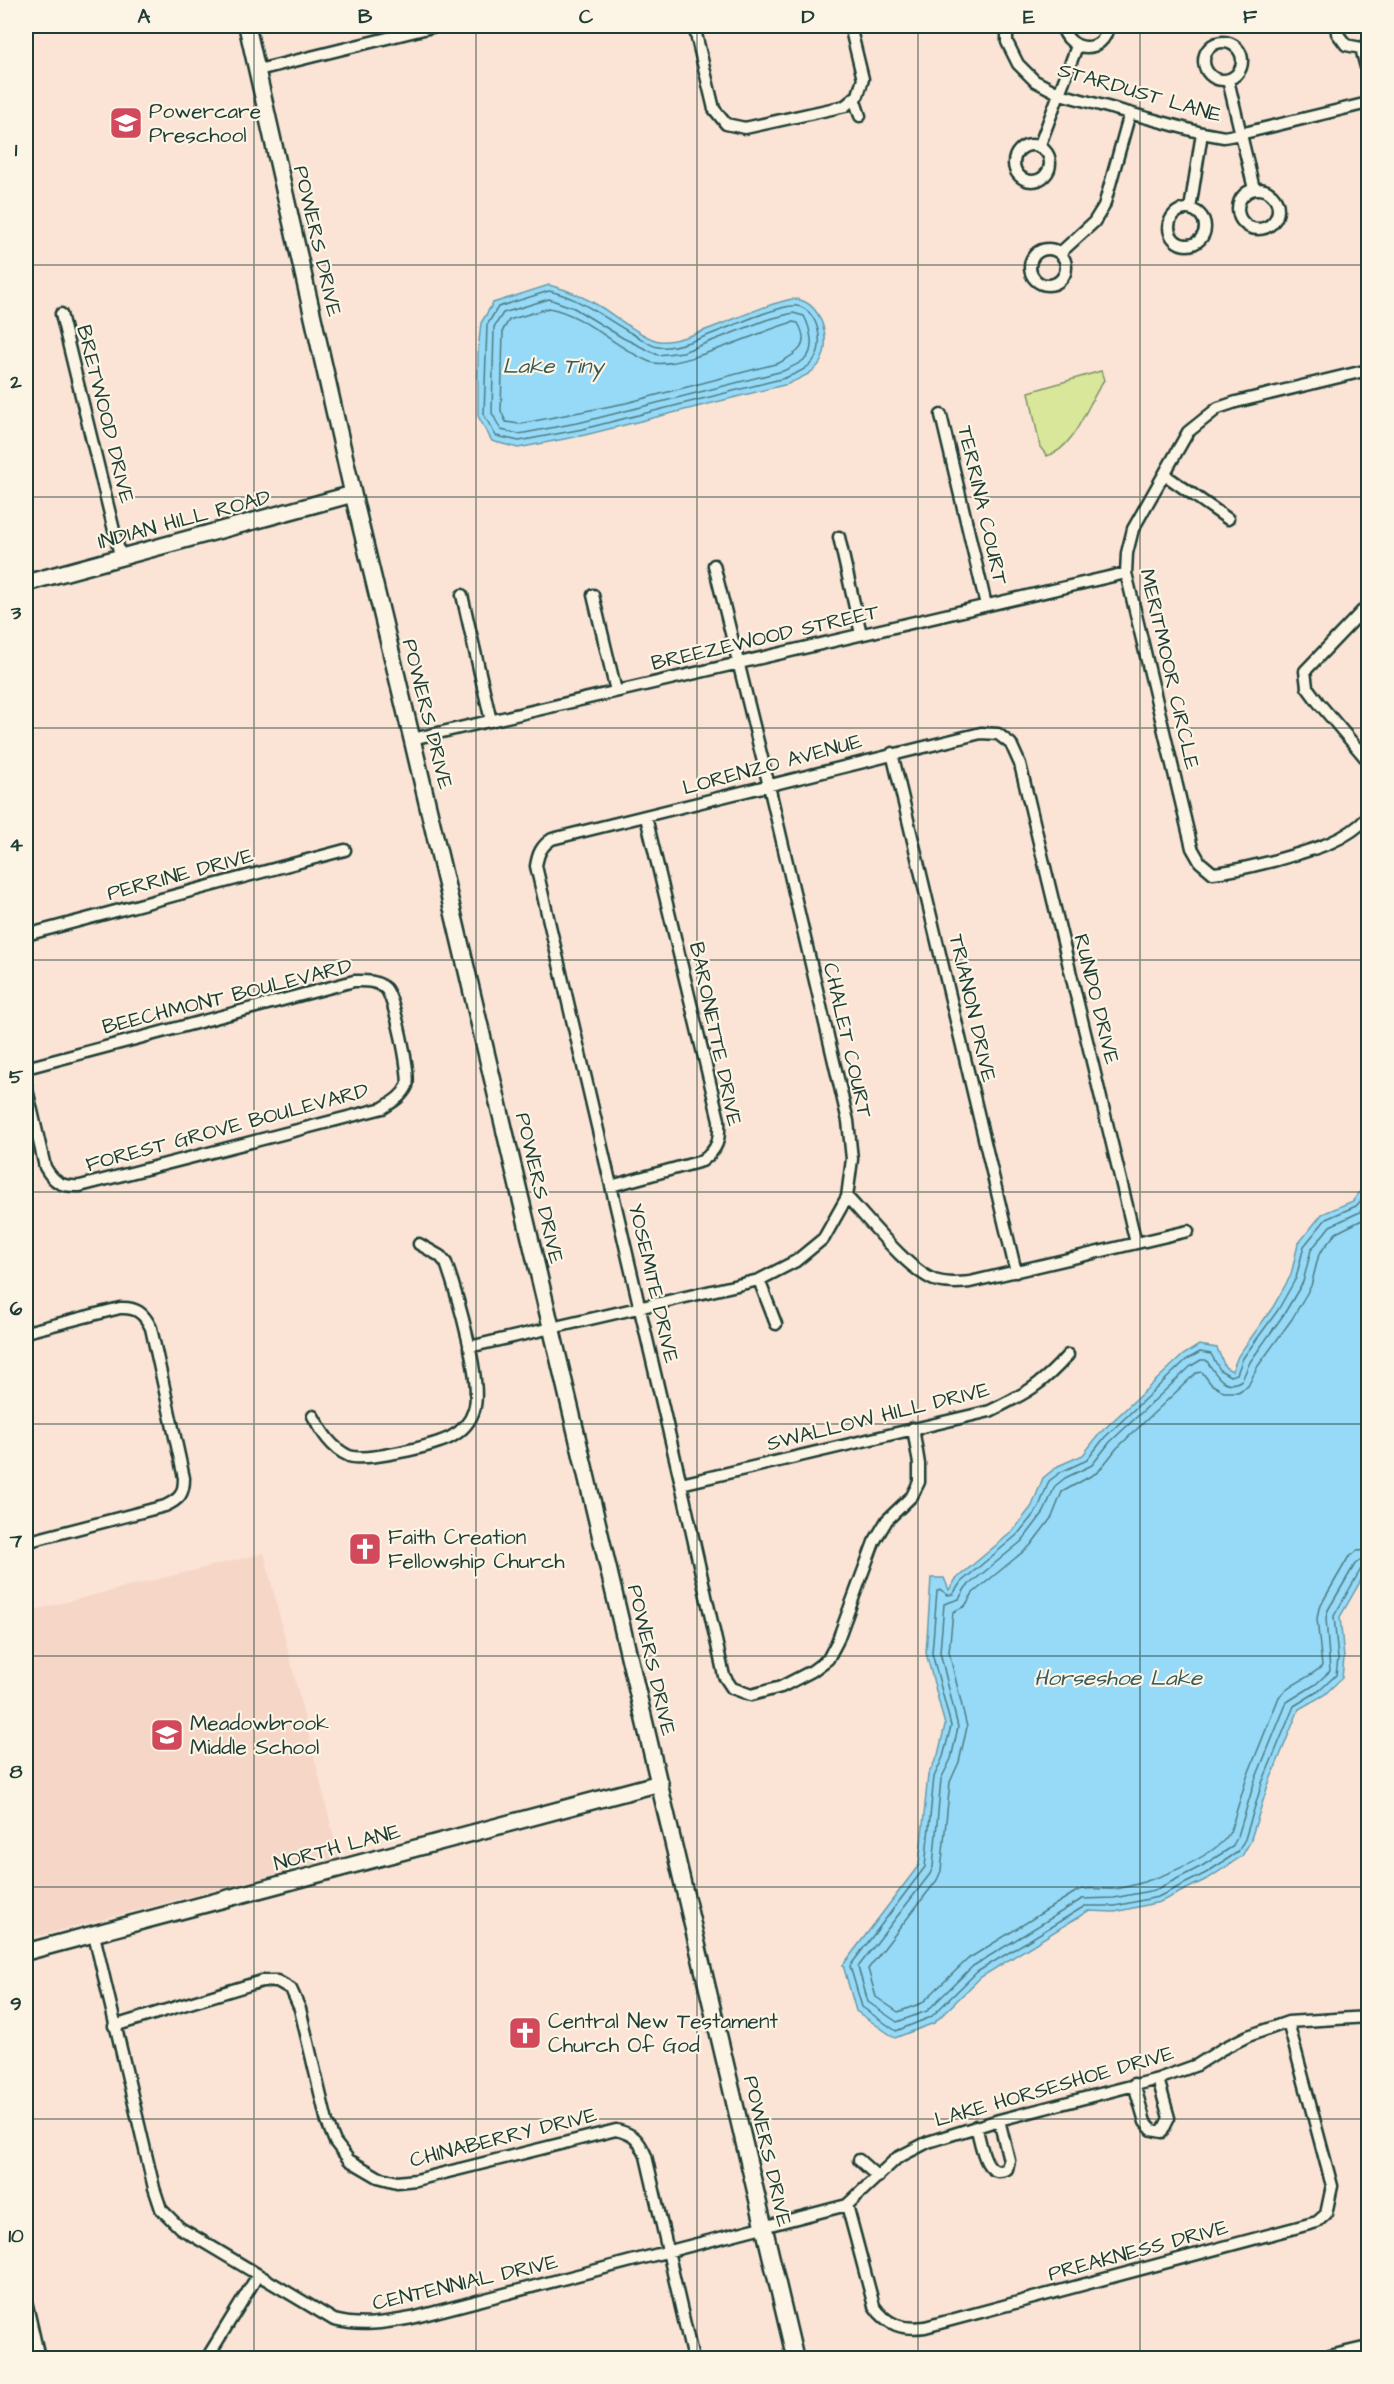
<svg xmlns="http://www.w3.org/2000/svg" width="1394" height="2384" viewBox="0 0 1394 2384" font-family="'Architects Daughter',sans-serif">
<style>
.built{fill:#f6d6c7}
.green{fill:#d9e79a;stroke:#7c9267;stroke-width:1.5}
.water{fill:#96daf8;stroke:#669baa;stroke-width:1.5}
.lines{fill:none;stroke-linecap:round;stroke-linejoin:round}
.shore{stroke:#4f7c82;stroke-width:1.5}
.street-casing{stroke:#1f3d34;stroke-width:15}
.secondary-casing{stroke:#1f3d34;stroke-width:20}
.street{stroke:#fcf5e5;stroke-width:10}
.secondary{stroke:#fcf5e5;stroke-width:15}
.grid{fill:none;stroke:#1f3d34;stroke-width:1.5;stroke-opacity:0.55}
.labels{text-anchor:middle;stroke-width:4.5;stroke-linejoin:round;paint-order:stroke}
.street-label{font-size:21px;fill:#1f3d34;stroke:#fcf5e5}
.poi-label{font-size:21px;fill:#1f3d34;stroke:#fcf5e5;text-anchor:start}
.water-label{font-size:22px;font-style:italic;fill:#375c5b;stroke:#fcf5e5}
.neatline{fill:none;stroke:#1f3d34;stroke-width:2}
.grid-label{font-size:20px;text-anchor:middle;font-weight:bold;fill:#1f3d34}
</style>
<rect width="100%" height="100%" fill="#fbe4d5"/>
<filter id="ink" filterUnits="userSpaceOnUse"><feTurbulence type="fractalNoise" baseFrequency=".0167" numOctaves="2"/><feDisplacementMap in="SourceGraphic" scale="12" xChannelSelector="R" yChannelSelector="G"/><feConvolveMatrix kernelMatrix="1 2 1 2 8 2 1 2 1" color-interpolation-filters="sRGB"/></filter>
<g filter="url(#ink)">
<path class="built" d="M264,1553L339,1858L26,1939V1612Z"/>
<path class="green" d="M1101,371L1104,380C1088,402 1075,449 1047,456L1040,447L1029,392Z"/>
<path class="water" d="M549,285C568,290 587,298 604,309C616,317 645,339 659,341C681,345 750,310 777,303C782,302 789,299 794,299C821,300 832,340 821,361C815,373 800,378 788,384L585,435L518,448L492,441L478,416V350L481,323L493,303Z
M1363,1187H1368V1568L1340,1617L1344,1658L1342,1678L1324,1695L1299,1709L1268,1785L1250,1842L1242,1856L1209,1878L1160,1902L1115,1912L1088,1911L981,1977L934,2023L895,2038L856,2011L843,1965L919,1865L928,1775L938,1755L945,1725L926,1653L931,1578H944L949,1590L956,1579L1013,1531L1032,1506L1043,1478L1058,1466L1083,1455L1100,1433L1183,1355L1199,1345L1217,1348L1225,1367L1232,1371L1238,1356L1273,1307L1291,1275L1298,1244L1322,1214L1353,1201Z"/>
<g class="lines">
<path class="shore" d="M549,291C582,298 608,321 638,337C644,340 651,346 658,347C683,351 746,317 775,310C782,308 790,305 797,306C817,309 825,342 815,358C809,369 796,373 785,378L583,429L519,441L496,436L484,415L487,325L498,307Z
M549,299L574,308L623,338L658,355L683,352L766,320L793,313L804,316C810,327 816,350 805,359C799,364 790,368 783,371L582,422L519,434L501,430L492,413L494,327L503,313Z
M549,308C586,315 615,348 650,362C675,372 762,330 793,322L798,323C811,346 798,353 779,363L626,403L519,424L506,422L501,411L503,330L509,320Z
M1368,1193L1356,1206L1326,1219L1304,1246L1296,1278L1278,1310L1243,1358L1237,1374L1230,1376L1220,1370L1211,1354L1200,1352L1186,1360L1105,1437L1087,1460L1061,1472L1049,1481L1038,1509L1017,1535L961,1582L953,1594L948,1595L941,1590L937,1591L932,1653L951,1726L943,1757L934,1777L925,1867L850,1966L862,2007L896,2031L931,2017L977,1972L1085,1906H1115L1158,1897L1206,1873L1238,1852L1245,1839L1262,1783L1294,1706L1320,1690L1336,1675L1338,1659L1334,1616L1361,1569L1368,1566
M1368,1203L1360,1212L1330,1226L1311,1250L1303,1282L1284,1314L1250,1362L1242,1380C1223,1392 1215,1372 1206,1360H1201L1191,1366L1110,1442L1092,1465L1065,1478L1055,1486L1044,1512L1022,1541L966,1587L959,1599L944,1604L940,1652L958,1727L951,1759L941,1779L933,1867L930,1874L858,1967L868,2002L897,2022L927,2011L973,1966L1082,1899L1114,1898L1155,1890L1202,1866L1232,1847L1238,1836L1255,1780L1287,1702L1316,1684L1330,1671L1326,1618L1328,1610L1355,1564L1361,1560L1368,1559
M1368,1217L1336,1233L1319,1254L1311,1286L1292,1319L1258,1366L1248,1386L1238,1392H1224L1211,1384L1202,1372L1196,1373L1117,1448L1098,1472L1062,1492L1052,1517L1030,1546L973,1593L965,1606L953,1612L949,1652L967,1727L959,1762L950,1782L941,1871L937,1880L868,1969L876,1997L898,2012L922,2003L968,1959L1077,1891C1089,1886 1102,1890 1114,1889C1143,1886 1216,1858 1230,1832L1247,1777L1279,1697C1290,1683 1309,1679 1322,1666L1317,1619L1319,1608L1348,1558L1357,1551L1368,1550"/>
<defs>
<path id="street" d="M694,26L714,109L726,124L745,128L845,106L858,95L863,79L850,26
M1007,26V42L1018,64L1035,81L1060,94L1202,133L1224,137L1240,134L1368,103
M1062,26C1069,53 1104,55 1108,26
M1337,26V33L1346,45L1361,48L1368,44
M1204 61a19 19 0 1 1 38 0a19 19 0 1 1-38 0Z
M1361,48L1368,75
M258,70L436,26
M1228,80L1254,189
M854,98L860,116
M1014 163a18 18 0 1 1 36 0a18 18 0 1 1-36 0Z
M1039,147L1077,46
M1238 209a20 20 0 1 1 40 0a20 20 0 1 1-40 0Z
M1190,209L1202,133
M1169 227a18 18 0 1 1 36 0a18 18 0 1 1-36 0Z
M1030 267a18 18 0 1 1 36 0a18 18 0 1 1-36 0Z
M1060,253L1094,222L1104,206L1130,113
M61,314L121,559
M1368,370L1236,402L1218,408L1188,432L1133,529L1127,553L1126,573L1192,848L1200,862L1213,873C1234,871 1253,866 1273,861C1307,851 1343,844 1368,817
M941,415L986,605
M1165,475L1228,519
M839,537L861,634
M462,595L491,721
M593,595L616,691
M1368,605L1305,671L1307,687L1318,702L1368,761
M412,739L1126,573
M892,753L1016,1272
M26,935L345,850
M26,1068L354,981C364,981 376,980 385,988C394,995 411,1075 407,1086C402,1097 392,1102 383,1108L80,1186C62,1187 54,1183 45,1167L26,1085
M611,1186L702,1161C718,1149 720,1140 719,1120L646,817
M847,1197C868,1219 907,1269 934,1280C946,1284 958,1283 970,1282L1188,1231
M759,1280L776,1324
M26,1332L120,1308C136,1307 144,1313 151,1328L184,1478C184,1494 180,1499 165,1506L26,1542
M469,1347L759,1280L796,1261L824,1238L847,1197L852,1159L848,1121L769,786L714,565
M313,1416C322,1432 331,1448 349,1456C365,1462 434,1446 451,1437C462,1431 470,1423 474,1410C483,1382 457,1294 446,1263L440,1256L419,1244
M913,1428L919,1464V1482L912,1496L887,1520L874,1542L837,1642L828,1659L812,1671L781,1687L751,1695L732,1688L724,1676L681,1484L536,866C538,854 541,846 552,839L981,733L998,734L1011,744L1020,764L1136,1243
M681,1484L990,1411C1025,1394 1042,1385 1068,1355
M94,1935L154,2188L161,2209L180,2228L334,2320C361,2327 384,2323 412,2318L847,2205L897,2158L928,2142L999,2120L1158,2079L1197,2065L1222,2049L1248,2036L1288,2022L1368,2017
M114,2026L262,1981H277L291,1989L300,2009L327,2122L335,2142L349,2160L378,2177L397,2182L416,2180L616,2130C634,2134 639,2140 646,2156L692,2355L691,2358
M1134,2084L1145,2122L1152,2130L1162,2132L1169,2118L1158,2079
M976,2126C981,2142 984,2180 1007,2169L1009,2160L999,2120
M859,2160L878,2177
M847,2205L874,2306C887,2325 902,2330 925,2327L1317,2222L1326,2214L1332,2186L1288,2022
M26,2301L39,2358
M207,2358L258,2275
M1321,2358L1368,2347"/>
<path id="secondary" d="M247,26L353,494L412,739L795,2358
M26,583L353,494
M26,1952L660,1783"/>
</defs>
<use href="#street" class="street-casing"/>
<use href="#secondary" class="secondary-casing"/>
<use href="#street" class="street"/>
<use href="#secondary" class="secondary"/>
</g>
</g>
<path class="grid" d="M254,26V2358M476,26V2358M697,26V2358M918,26V2358M1140,26V2358M26,265H1368M26,497H1368M26,728H1368M26,960H1368M26,1192H1368M26,1424H1368M26,1656H1368M26,1887H1368M26,2119H1368"/>
<defs>
<symbol id="school-square" viewBox="-11 -11 22 22"><rect x="-9" y="-9" width="18" height="18" rx="4" fill="#d1495b" stroke="#fcf5e5"/><path d="M0-5L7-2L0 1L-7-2ZM-4 1L0 2.5L4 1V4Q0 6-4 4Z" fill="#fff"/></symbol>
<symbol id="church-square" viewBox="-11 -11 22 22"><rect x="-9" y="-9" width="18" height="18" rx="4" fill="#d1495b" stroke="#fcf5e5"/><path d="M-1.2-6h2.4v3.5h3.3v2.4h-3.3V6h-2.4V-.1h-3.3v-2.4h3.3Z" fill="#fff"/></symbol>
</defs>
<g fill-rule="evenodd">
<use href="#school-square" x="107" y="104" width="38" height="38"/>
<use href="#church-square" x="346" y="1530" width="38" height="38"/>
<use href="#school-square" x="148" y="1716" width="38" height="38"/>
<use href="#church-square" x="506" y="2014" width="38" height="38"/>
</g>
<g class="labels">
<g class="street-label">
<text transform="translate(1140 92) rotate(16)" y="7">STARDUST LANE</text>
<text transform="translate(318 241) rotate(77)" y="7">POWERS DRIVE</text>
<text transform="translate(106 414) rotate(76)" y="7">BRETWOOD DRIVE</text>
<text transform="translate(983 505) rotate(77)" y="7">TERRINA COURT</text>
<text transform="translate(184 519) rotate(-15)" y="7">INDIAN HILL ROAD</text>
<text transform="translate(765 637) rotate(-13)" y="7">BREEZEWOOD STREET</text>
<text transform="translate(1170 669) rotate(77)" y="7">MERITMOOR CIRCLE</text>
<text transform="translate(428 714) rotate(76)" y="7">POWERS DRIVE</text>
<text transform="translate(772 764) rotate(-15)" y="7">LORENZO AVENUE</text>
<text transform="translate(180 874) rotate(-15)" y="7">PERRINE DRIVE</text>
<text transform="translate(227 996) rotate(-14)" y="7">BEECHMONT BOULEVARD</text>
<text transform="translate(1097 999) rotate(76)" y="7">RUNDO DRIVE</text>
<text transform="translate(973 1008) rotate(77)" y="7">TRIANON DRIVE</text>
<text transform="translate(716 1034) rotate(78)" y="7">BARONETTE DRIVE</text>
<text transform="translate(848 1040) rotate(77)" y="7">CHALET COURT</text>
<text transform="translate(227 1127) rotate(-15)" y="7">FOREST GROVE BOULEVARD</text>
<text transform="translate(540 1188) rotate(77)" y="7">POWERS DRIVE</text>
<text transform="translate(654 1283) rotate(77)" y="7">YOSEMITE DRIVE</text>
<text transform="translate(878 1416) rotate(-14)" y="7">SWALLOW HILL DRIVE</text>
<text transform="translate(652 1660) rotate(77)" y="7">POWERS DRIVE</text>
<text transform="translate(337 1847) rotate(-15)" y="7">NORTH LANE</text>
<text transform="translate(1054 2086) rotate(-16)" y="7">LAKE HORSESHOE DRIVE</text>
<text transform="translate(503 2137) rotate(-14)" y="7">CHINABERRY DRIVE</text>
<text transform="translate(768 2151) rotate(77)" y="7">POWERS DRIVE</text>
<text transform="translate(1138 2250) rotate(-15)" y="7">PREAKNESS DRIVE</text>
<text transform="translate(465 2282) rotate(-13)" y="7">CENTENNIAL DRIVE</text>
</g>
<g class="poi-label">
<text x="149" y="118">Powercare<tspan x="149" dy="24">Preschool</tspan></text>
<text x="388" y="1544">Faith Creation<tspan x="388" dy="24">Fellowship Church</tspan></text>
<text x="190" y="1730">Meadowbrook<tspan x="190" dy="24">Middle School</tspan></text>
<text x="548" y="2028">Central New Testament<tspan x="548" dy="24">Church Of God</tspan></text>
</g>
<g class="water-label">
<text x="553" y="373">Lake Tiny</text>
<text x="1118" y="1685">Horseshoe Lake</text>
</g>
</g>
<rect width="1394" height="2384" fill="none" stroke="#fcf5e5" stroke-width="66"/>
<rect x="33" y="33" width="1328" height="2318" class="neatline"/>
<g class="grid-label">
<text x="144" y="23">A</text>
<text x="365" y="23">B</text>
<text x="586" y="23">C</text>
<text x="808" y="23">D</text>
<text x="1029" y="23">E</text>
<text x="1250" y="23">F</text>
<text x="16" y="156">1</text>
<text x="16" y="388">2</text>
<text x="16" y="619">3</text>
<text x="16" y="851">4</text>
<text x="16" y="1083">5</text>
<text x="16" y="1315">6</text>
<text x="16" y="1547">7</text>
<text x="16" y="1778">8</text>
<text x="16" y="2010">9</text>
<text x="16" y="2242">10</text>
</g>
</svg>
